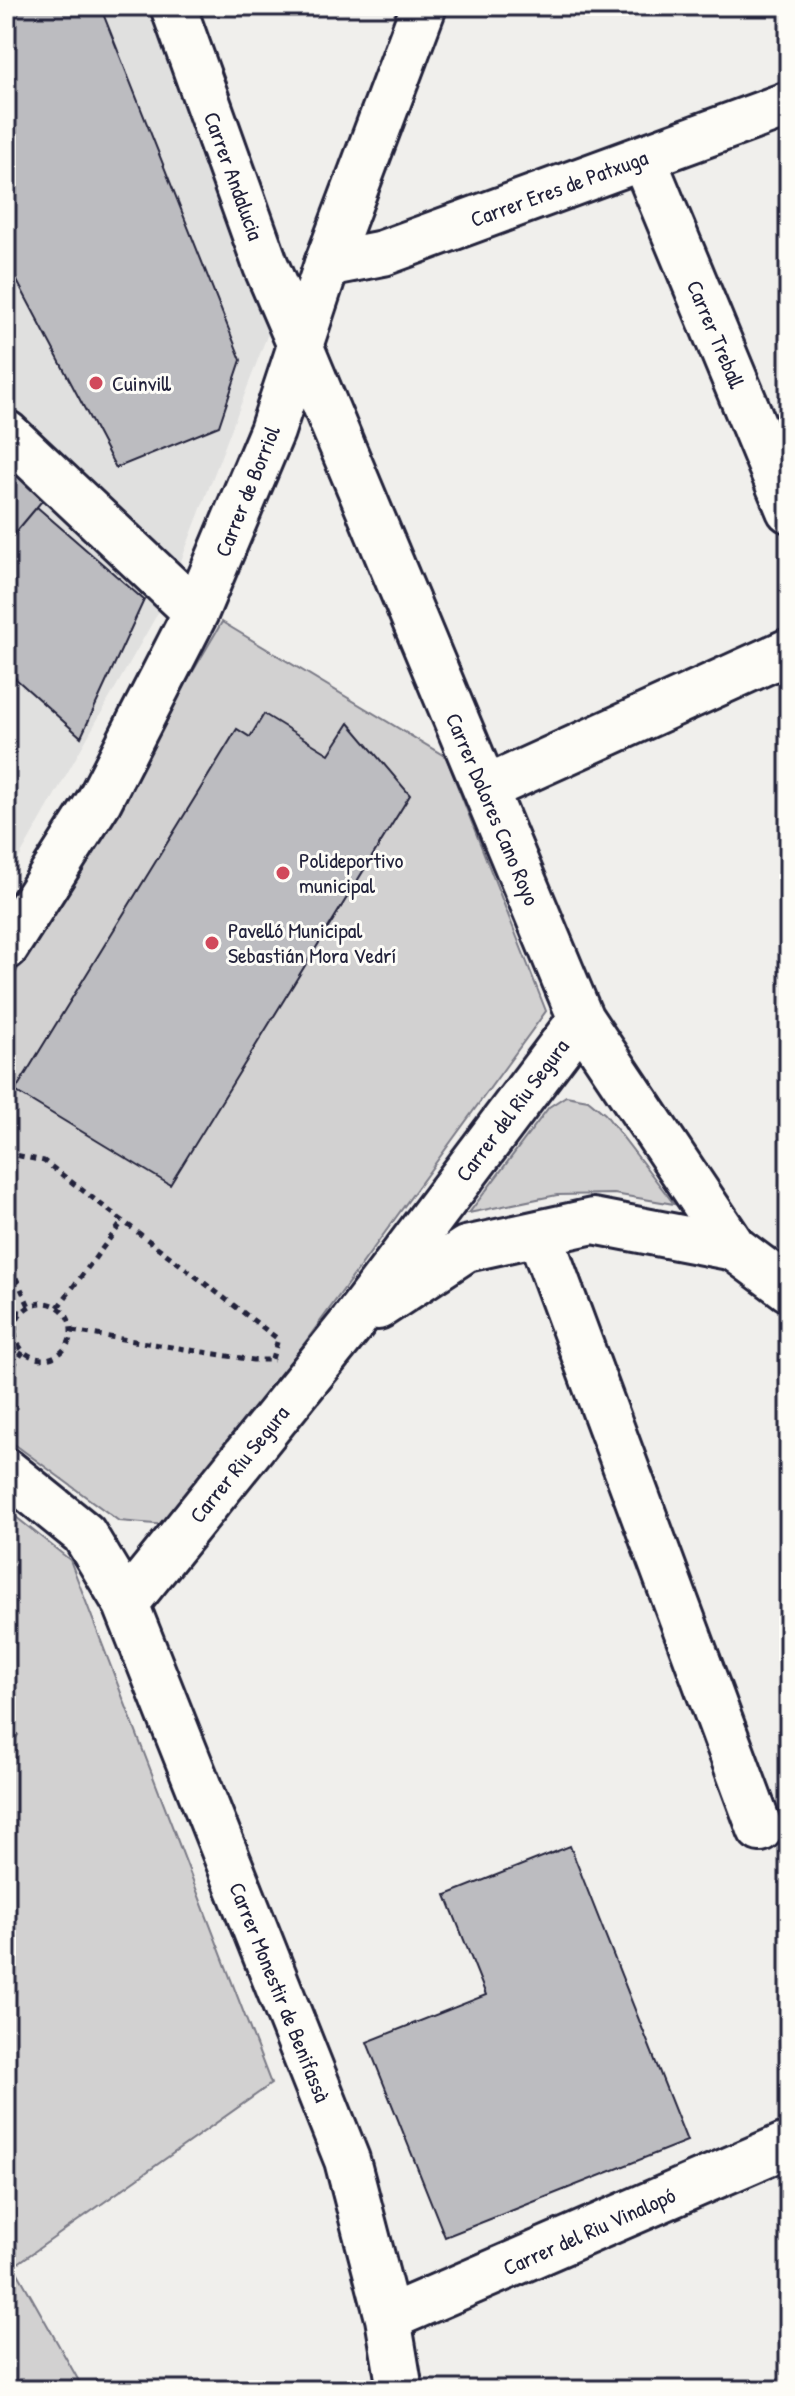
<svg xmlns="http://www.w3.org/2000/svg" width="795" height="2396" viewBox="0 0 795 2396" font-family="'Patrick Hand',sans-serif">
<style>
.built{fill:#e0e0df}
.green{fill:#d2d1d1;stroke:#7a7a86;stroke-width:2}
.building{fill:#bcbcc0;stroke:#22223b;stroke-width:2}
.lines{fill:none;stroke-linecap:round;stroke-linejoin:round}
.minor-casing{stroke:#22223b;stroke-width:50}
.major-casing{stroke:#22223b;stroke-width:50}
.path{stroke:#22223b;stroke-width:5;stroke-dasharray:6 6;stroke-linecap:butt}
.minor{stroke:#fdfcf7;stroke-width:44}
.major{stroke:#fdfcf7;stroke-width:44}
.poi-dot{fill:#d1495b;stroke:#fdfcf7;stroke-width:3}
.labels{text-anchor:middle;stroke-width:6;stroke-linejoin:round;paint-order:stroke}
.street-label{font-size:22px;fill:#22223b;stroke:#fdfcf7}
.poi-label{font-size:22px;fill:#22223b;stroke:#fdfcf7;text-anchor:start}
</style>
<rect width="100%" height="100%" fill="#f0efec"/>
<filter id="ink" filterUnits="userSpaceOnUse"><feTurbulence type="fractalNoise" baseFrequency=".0125" numOctaves="2"/><feDisplacementMap in="SourceGraphic" scale="16" xChannelSelector="R" yChannelSelector="G"/><feConvolveMatrix kernelMatrix="1 2 1 2 8 2 1 2 1" color-interpolation-filters="sRGB"/></filter>
<g filter="url(#ink)">
<path class="built" d="M6,6H157L273,320L168,595L6,881Z"/>
<path class="green" d="M222,622L446,757L546,1011L301,1348L167,1525L119,1521L6,1438V989Z
M566,1096L588,1100L605,1114L674,1204L614,1194L557,1195L469,1213L549,1107Z
M6,1509L70,1560L271,2084L14,2266L84,2390H6V1752L18,1735L6,1726Z"/>
<path class="building" d="M6,6H100L241,360L219,426L116,468L6,260Z
M6,459L46,496L6,544Z
M37,507L144,600L81,737L6,670V544Z
M264,714L329,754L349,723L410,795L170,1185L15,1091L237,729L250,737Z
M570,1846L687,2141L445,2237L367,2042L486,1995L446,1895Z"/>
<g class="lines">
<defs>
<path id="minor" d="M643,158L789,510
M300,345L581,1019L734,1248L789,1289
M6,433L196,612
M485,789L789,651
M6,947L99,801L196,612L272,431L327,264L424,6
M539,1233L760,1829
M378,1307L466,1249L593,1221L734,1248
M6,1471L84,1534L126,1604L347,2160L388,2318L400,2390
M126,1604L352,1323L581,1019
M388,2318L789,2144"/>
<path id="major" d="M173,6L266,266L300,345
M327,264L383,253L789,104"/>
</defs>
<use href="#minor" class="minor-casing"/>
<use href="#major" class="major-casing"/>
<path class="path" d="M6,1153L44,1161L278,1339L272,1359
M6,1256L29,1306
M15 1331a28 28 0 1 1 56 0a28 28 0 1 1-56 0Z
M58,1307L123,1221
M6,1311L21,1312
M72,1331L253,1360H274
M6,1376L23,1352"/>
<use href="#minor" class="minor"/>
<use href="#major" class="major"/>
</g>
</g>
<g class="poi-dot">
<circle cx="96" cy="383" r="8"/>
<circle cx="283" cy="873" r="8"/>
<circle cx="212" cy="943" r="8"/>
</g>
<g class="labels">
<g class="street-label">
<text transform="translate(234 176) rotate(70)" y="8">Carrer Andalucia</text>
<text transform="translate(559 188) rotate(-20)" y="8">Carrer Eres de Patxuga</text>
<text transform="translate(716 334) rotate(67)" y="8">Carrer Treball</text>
<text transform="translate(247 491) rotate(-68)" y="8">Carrer de Borriol</text>
<text transform="translate(493 809) rotate(67)" y="8">Carrer Dolores Cano Royo</text>
<text transform="translate(512 1110) rotate(-53)" y="8">Carrer del Riu Segura</text>
<text transform="translate(239 1464) rotate(-51)" y="8">Carrer Riu Segura</text>
<text transform="translate(280 1992) rotate(68)" y="8">Carrer Monestir de Benifassà</text>
<text transform="translate(589 2231) rotate(-24)" y="8">Carrer del Riu Vinalopó</text>
</g>
<g class="poi-label">
<text x="112" y="391">Cuinvill</text>
<text x="299" y="868">Polideportivo<tspan x="299" dy="25">municipal</tspan></text>
<text x="228" y="938">Pavelló Municipal<tspan x="228" dy="25">Sebastián Mora Vedrí</tspan></text>
</g>
</g>
<rect width="795" height="2396" fill="none" stroke="#fdfcf7" stroke-width="32"/>
<rect x="16" y="16" width="763" height="2364" fill="none" stroke="#22223b" stroke-width="3" filter="url(#ink)"/>
</svg>
